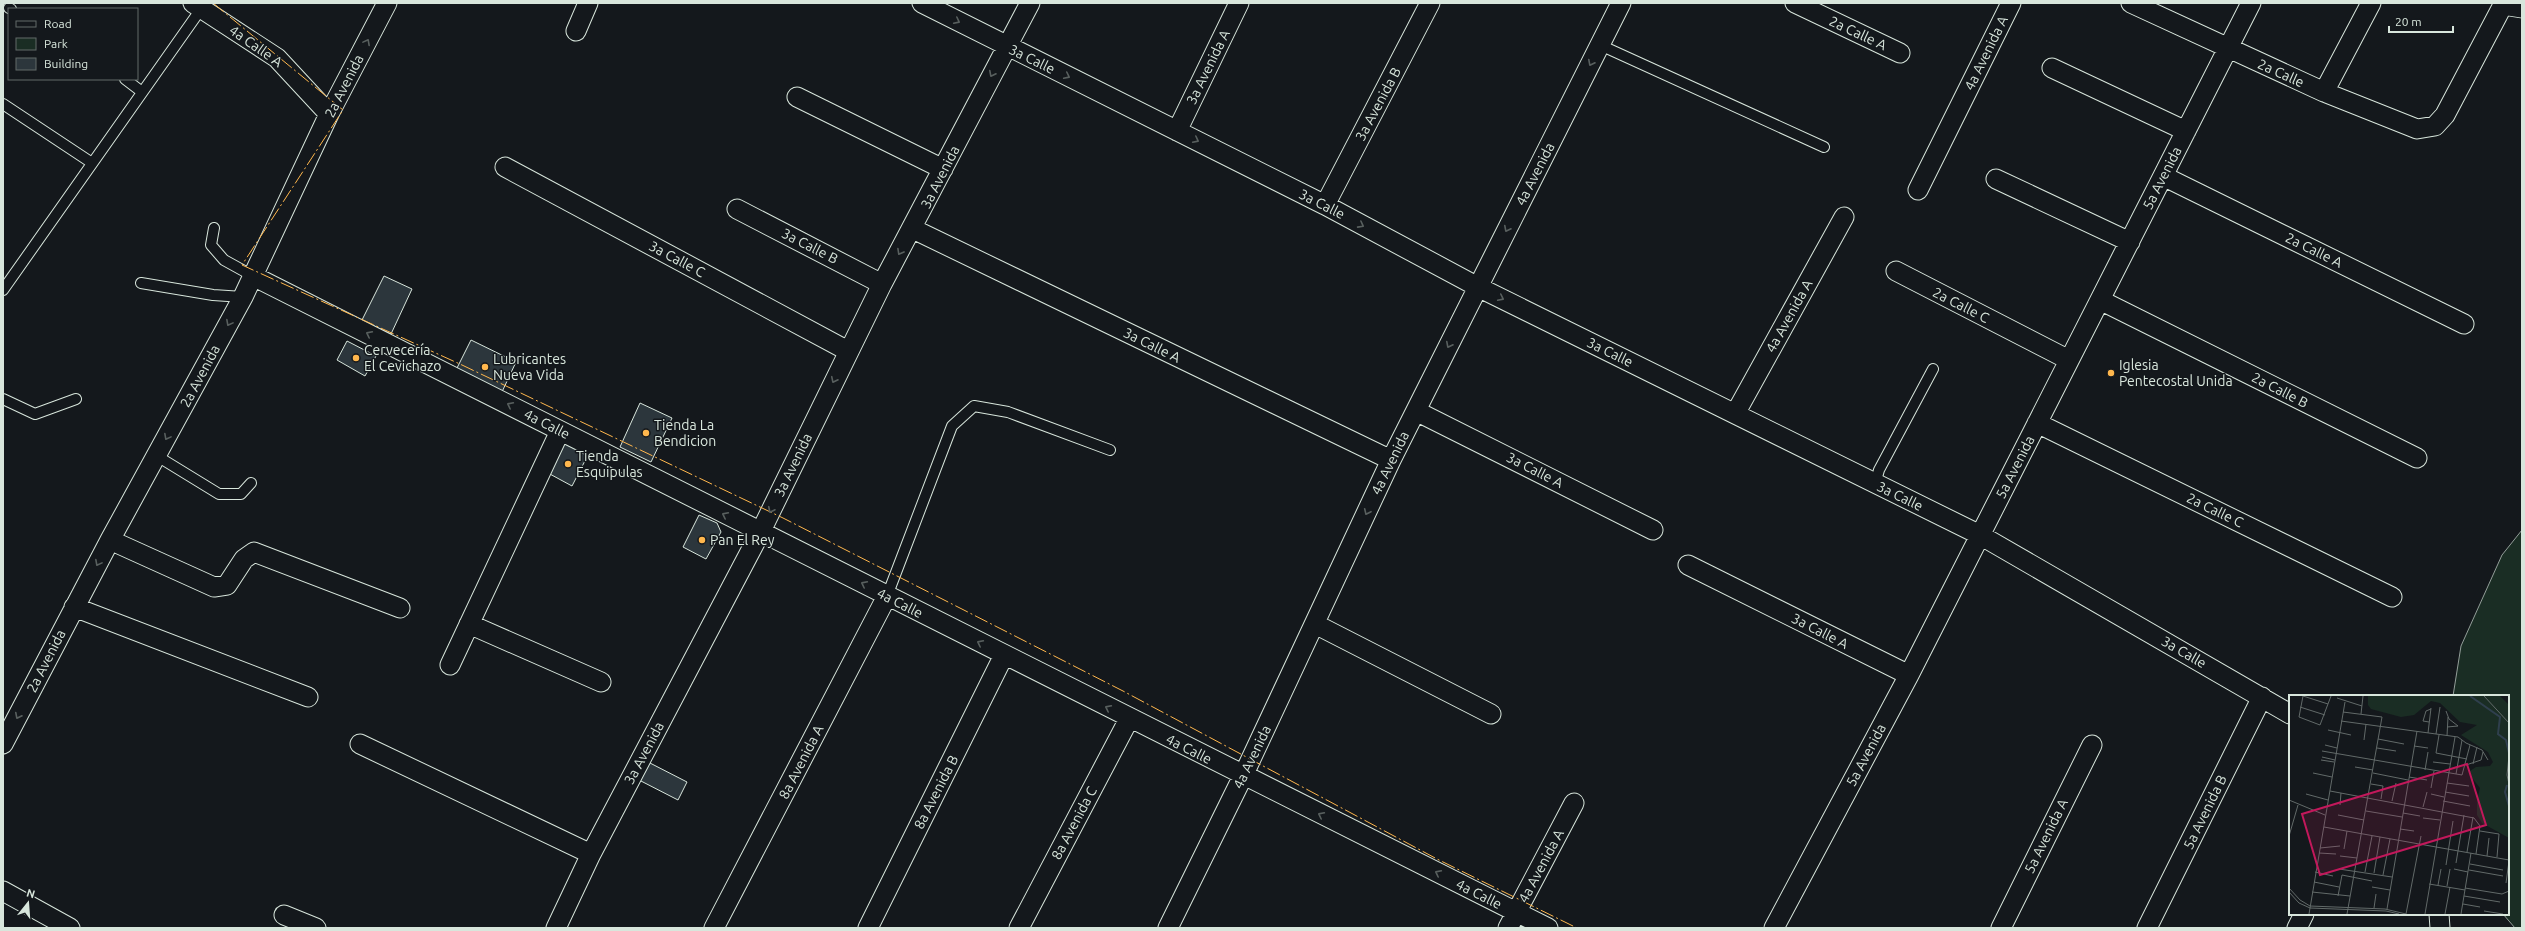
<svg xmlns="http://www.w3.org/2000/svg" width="2525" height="931" viewBox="0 0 2525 931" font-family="Ubuntu,sans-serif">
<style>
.green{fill:#1a2d24;stroke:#939e99}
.building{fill:#2c363c;stroke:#d8e6dc}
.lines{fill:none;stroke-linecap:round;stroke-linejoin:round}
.lane-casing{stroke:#d8e6dc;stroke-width:12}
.street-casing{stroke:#d8e6dc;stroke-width:21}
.lane{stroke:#14181c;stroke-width:10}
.street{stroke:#14181c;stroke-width:19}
.power{stroke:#ffb74d;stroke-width:1;stroke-dasharray:14 3 2 3;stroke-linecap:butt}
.oneway{stroke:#59605f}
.poi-dot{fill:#ffb74d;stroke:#14181c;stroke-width:1.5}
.labels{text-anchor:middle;stroke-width:3;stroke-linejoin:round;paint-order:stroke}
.street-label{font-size:14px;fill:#d8e6dc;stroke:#14181c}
.poi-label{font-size:14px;fill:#d8e6dc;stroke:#14181c;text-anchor:start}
.inset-river{fill:none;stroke:#2f3f4d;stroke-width:2}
.inset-road{fill:none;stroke:#626a69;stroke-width:1}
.view{fill:#c2185b;fill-opacity:0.15;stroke:#c2185b;stroke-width:2}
.inset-edge{fill:none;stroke:#d8e6dc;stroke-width:2}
</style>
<rect width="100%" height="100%" fill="#14181c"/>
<path class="green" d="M2522,530V928H2515L2503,914H2508V696H2453L2461,646L2502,555Z"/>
<path class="building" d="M384,276L412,289L391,334L362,320Z
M471,340L516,362L501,394L455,372Z
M347,341L376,356L365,376L337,360Z
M640,403L672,418L651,462L620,447Z
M563,443L588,455L572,486L548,473Z
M699,515L717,523L721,532L706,559L683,547Z
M648,762L687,782L678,800L639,780Z"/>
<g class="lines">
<defs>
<path id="lane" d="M9,8L11,9
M1600,45L1824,147
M125,79L142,92
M3,104L92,163
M214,228L211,245L224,260L253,276
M141,283L213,295L243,297
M3,290L201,9
M3,399L35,414L76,399
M157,456L219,494H241L251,483
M1875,484L1879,470L1933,369
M887,596L952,426L974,406L1008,412L1110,450"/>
<path id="street" d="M193,3L277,58L329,114
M922,3L1325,205L1478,287L1980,535L2290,714
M1795,3L1900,53
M2131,3L2324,92L2417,129L2435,126L2445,115L2504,3
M2503,5L2522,8
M576,31L588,3
M2052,68L2186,131
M2324,92L2371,3
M797,97L943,169
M1177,131L1239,3
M505,167L848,351
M2163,176L2464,324
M1996,179L2130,242
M1918,190L2011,3
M1325,205L1430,3
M737,209L882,284
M913,229L1391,460
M1896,271L2069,360
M253,276L1548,928
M2100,300L2417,458
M1416,411L1653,530
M1735,414L1844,217
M2037,423L2392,597
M110,540L214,587L227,585L244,559L254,552L400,608
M1688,565L1909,675
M74,607L308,697
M469,624L601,682
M1315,624L1491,714
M450,665L560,431
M3,744L110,540L243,297L329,114L387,3
M360,744L591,854
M3,891L70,928
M2439,914L2440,928
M284,915L316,928
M556,928L591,854L760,533L882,284L1030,3
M714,928L887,596
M868,928L1004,655
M1019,928L1129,719
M1168,928L1243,776L1391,460L1621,3
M1508,928L1574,803
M1774,928L1909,675L2251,3
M2001,928L2092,745
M2147,928L2262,697
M2297,928L2304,914"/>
</defs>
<use href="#lane" class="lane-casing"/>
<use href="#street" class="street-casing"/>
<use href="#lane" class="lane"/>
<use href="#street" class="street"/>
<path class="power" d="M213,3L343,110L242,265L462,365L783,518L1123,691L1437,859L1577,928"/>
</g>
<defs><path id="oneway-chevron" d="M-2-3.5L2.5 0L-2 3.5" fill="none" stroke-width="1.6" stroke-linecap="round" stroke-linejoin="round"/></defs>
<g class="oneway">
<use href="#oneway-chevron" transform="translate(957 21) rotate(27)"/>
<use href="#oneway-chevron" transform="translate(367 42) rotate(-62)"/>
<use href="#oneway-chevron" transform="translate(1591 63) rotate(117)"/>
<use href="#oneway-chevron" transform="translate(992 74) rotate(117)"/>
<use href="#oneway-chevron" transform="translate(1067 76) rotate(26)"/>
<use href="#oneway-chevron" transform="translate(1196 140) rotate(27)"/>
<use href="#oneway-chevron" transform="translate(1361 225) rotate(28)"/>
<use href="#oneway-chevron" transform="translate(1507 229) rotate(117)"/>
<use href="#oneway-chevron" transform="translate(900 252) rotate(119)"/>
<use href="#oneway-chevron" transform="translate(1501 298) rotate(26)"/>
<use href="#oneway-chevron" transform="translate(229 323) rotate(118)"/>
<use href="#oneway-chevron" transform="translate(369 334) rotate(-153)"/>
<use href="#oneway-chevron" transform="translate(1449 345) rotate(117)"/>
<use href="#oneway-chevron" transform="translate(834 380) rotate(116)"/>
<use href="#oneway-chevron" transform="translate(510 405) rotate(-153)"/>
<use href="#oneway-chevron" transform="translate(167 437) rotate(118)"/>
<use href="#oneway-chevron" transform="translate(771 510) rotate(116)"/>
<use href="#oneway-chevron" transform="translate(1367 512) rotate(115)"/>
<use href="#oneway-chevron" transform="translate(725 515) rotate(-153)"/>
<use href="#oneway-chevron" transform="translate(98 563) rotate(118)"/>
<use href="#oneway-chevron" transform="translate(864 584) rotate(-153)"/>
<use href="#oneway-chevron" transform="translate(980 643) rotate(-153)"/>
<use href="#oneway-chevron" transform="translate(1108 708) rotate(-153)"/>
<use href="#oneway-chevron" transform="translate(18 716) rotate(117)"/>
<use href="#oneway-chevron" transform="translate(1321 815) rotate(-153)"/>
<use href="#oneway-chevron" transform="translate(1438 873) rotate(-153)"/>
</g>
<g class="poi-dot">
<circle cx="356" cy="358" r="4"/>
<circle cx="485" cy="367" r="4"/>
<circle cx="2111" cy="373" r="4"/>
<circle cx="646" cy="433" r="4"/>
<circle cx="568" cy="464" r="4"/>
<circle cx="702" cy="540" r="4"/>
</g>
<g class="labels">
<g class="street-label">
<text transform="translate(1858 33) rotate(25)" y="5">2a Calle A</text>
<text transform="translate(256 46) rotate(35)" y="5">4a Calle A</text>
<text transform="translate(1986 53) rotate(-64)" y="5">4a Avenida A</text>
<text transform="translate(1032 59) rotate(26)" y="5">3a Calle</text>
<text transform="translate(1208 67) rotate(-64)" y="5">3a Avenida A</text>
<text transform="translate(2281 73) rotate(24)" y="5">2a Calle</text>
<text transform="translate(344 86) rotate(-63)" y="5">2a Avenida</text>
<text transform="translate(1378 104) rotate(-62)" y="5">3a Avenida B</text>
<text transform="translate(1535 174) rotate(-63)" y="5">4a Avenida</text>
<text transform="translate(940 177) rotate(-63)" y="5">3a Avenida</text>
<text transform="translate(2162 178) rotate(-63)" y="5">5a Avenida</text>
<text transform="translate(1322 204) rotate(27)" y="5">3a Calle</text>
<text transform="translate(810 246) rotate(27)" y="5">3a Calle B</text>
<text transform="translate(2314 250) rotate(26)" y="5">2a Calle A</text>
<text transform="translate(677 259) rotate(28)" y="5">3a Calle C</text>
<text transform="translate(1961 305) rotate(27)" y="5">2a Calle C</text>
<text transform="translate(1789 316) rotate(-61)" y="5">4a Avenida A</text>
<text transform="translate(1152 345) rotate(26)" y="5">3a Calle A</text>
<text transform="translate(1610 352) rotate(26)" y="5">3a Calle</text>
<text transform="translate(200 376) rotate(-62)" y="5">2a Avenida</text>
<text transform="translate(2280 390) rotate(27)" y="5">2a Calle B</text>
<text transform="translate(547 424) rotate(27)" y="5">4a Calle</text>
<text transform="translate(1390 463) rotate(-64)" y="5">4a Avenida</text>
<text transform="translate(793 465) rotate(-64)" y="5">3a Avenida</text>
<text transform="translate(2015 467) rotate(-63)" y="5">5a Avenida</text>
<text transform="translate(1535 470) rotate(27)" y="5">3a Calle A</text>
<text transform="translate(1900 496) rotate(26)" y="5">3a Calle</text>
<text transform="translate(2215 510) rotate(26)" y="5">2a Calle C</text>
<text transform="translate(900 603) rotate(27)" y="5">4a Calle</text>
<text transform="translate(1820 631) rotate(27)" y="5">3a Calle A</text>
<text transform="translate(2184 652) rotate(30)" y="5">3a Calle</text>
<text transform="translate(46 661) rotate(-63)" y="5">2a Avenida</text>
<text transform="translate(1189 749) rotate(27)" y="5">4a Calle</text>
<text transform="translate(644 753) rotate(-62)" y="5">3a Avenida</text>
<text transform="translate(1866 755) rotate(-62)" y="5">5a Avenida</text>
<text transform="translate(1252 757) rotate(-64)" y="5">4a Avenida</text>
<text transform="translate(801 762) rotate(-63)" y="5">8a Avenida A</text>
<text transform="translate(936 792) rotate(-63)" y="5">8a Avenida B</text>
<text transform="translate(2205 812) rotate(-64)" y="5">5a Avenida B</text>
<text transform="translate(1074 823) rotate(-62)" y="5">8a Avenida C</text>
<text transform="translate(2046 836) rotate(-64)" y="5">5a Avenida A</text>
<text transform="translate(1541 866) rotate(-62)" y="5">4a Avenida A</text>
<text transform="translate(1479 894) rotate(27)" y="5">4a Calle</text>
</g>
<g class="poi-label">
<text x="364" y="355">Cervecería<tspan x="364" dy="16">El Cevichazo</tspan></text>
<text x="493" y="364">Lubricantes<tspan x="493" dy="16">Nueva Vida</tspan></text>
<text x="2119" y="370">Iglesia<tspan x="2119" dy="16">Pentecostal Unida</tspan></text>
<text x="654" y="430">Tienda La<tspan x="654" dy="16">Bendicion</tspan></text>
<text x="576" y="461">Tienda<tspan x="576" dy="16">Esquipulas</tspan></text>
<text x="710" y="545">Pan El Rey</text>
</g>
</g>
<g transform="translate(2289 695)">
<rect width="220" height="220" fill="#14181c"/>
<path d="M79,1H211L220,10V143L193,128L188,120V106L191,93L183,83L181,76L187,72L201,71L204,67L199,57L172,40L188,30L171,27L151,8L142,6L125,20L112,22L82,14L79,10Z" fill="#1a2d24"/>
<path class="inset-river" d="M181,1L211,22L209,39L217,45L220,58M218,90L216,97L220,111"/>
<path class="inset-road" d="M14,1L10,22L31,30L42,1M14,1L39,9M195,1L220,28M48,3L73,11M11,12L36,20M157,16L160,24L169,31L158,32M54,17L93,22L58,219M72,19L74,1M52,26L169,42L177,48L193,55L199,65M140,27L134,26L137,16L142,14M39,35L62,40M139,38L142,13M147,39L151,12M150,40L147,58L178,64M158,41L159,22M89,44L115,49M75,45L77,29M36,50L48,53M125,51L139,53M88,53L107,56M33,56L173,80L181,50M220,61L218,80L220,89M33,62L46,65M32,65L45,67M144,67L161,69M184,69L188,52M177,70L192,65L194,57M66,72L84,75M136,75L139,57M24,78L43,82M84,78L119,85M167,79L173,45M120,82L138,85M158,88L180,91M82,89L94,91L92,104M142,93L145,76M41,96L185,123L191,131L187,159M156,97L180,101M17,99L39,105M142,99L155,102M0,105L36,120M103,106L107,88M154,106L181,111M51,110L52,98M134,112L138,97M77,116L113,122M114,118L131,121M49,120L75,125M134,123L151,125M35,132L220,165M111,134L125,136M191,136L210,139L208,162M0,141L9,110M31,153L51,151M55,154L58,136M178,157L184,122M30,158L47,159M51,161L68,163M198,161L200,143M167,168L175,120M181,169L214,175M157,170L164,126M50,174L103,182M165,174L179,177M180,175L214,181M26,177L44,181M76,177L83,141M85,178L91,142M94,180L101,144M25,187L50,192M217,188L220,166M140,189L176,195M149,190L152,174M158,191L161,174M83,192L101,195M0,193L11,205L21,211L96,214L117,219M176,193L213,199L220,196M0,197L10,208L21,213L97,216L110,219M23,197L61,201M49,201L53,180L83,186M175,201L211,207M174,209L191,212M85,213L87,199M98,214L128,36M195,216L214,219M20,219L56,7M117,219L132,141M136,219L166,42M156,219L161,192M172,219L182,158"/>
<path class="view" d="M178,69L197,130L31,180L13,119Z"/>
<rect width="220" height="220" class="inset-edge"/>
</g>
<rect width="2525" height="931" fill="none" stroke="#d8e6dc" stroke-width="8"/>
<rect x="8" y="8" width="130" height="72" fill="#14181c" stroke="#626a69"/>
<rect x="16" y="21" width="20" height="6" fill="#14181c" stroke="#626a69"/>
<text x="44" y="28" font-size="12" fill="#d8e6dc">Road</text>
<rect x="16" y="38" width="20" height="12" fill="#1a2d24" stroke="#626a69"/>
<text x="44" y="48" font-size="12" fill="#d8e6dc">Park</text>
<rect x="16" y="58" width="20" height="12" fill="#2c363c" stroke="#626a69"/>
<text x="44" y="68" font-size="12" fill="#d8e6dc">Building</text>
<g transform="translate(28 903) rotate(17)" stroke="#14181c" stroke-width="3" paint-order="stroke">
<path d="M0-3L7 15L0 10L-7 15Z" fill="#d8e6dc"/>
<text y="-6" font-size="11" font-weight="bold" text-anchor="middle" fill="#d8e6dc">N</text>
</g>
<path d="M2389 26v6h64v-6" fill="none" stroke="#d8e6dc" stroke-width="2"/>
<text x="2395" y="26" font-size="12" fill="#d8e6dc" stroke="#14181c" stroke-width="3" paint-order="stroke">20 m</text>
</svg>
